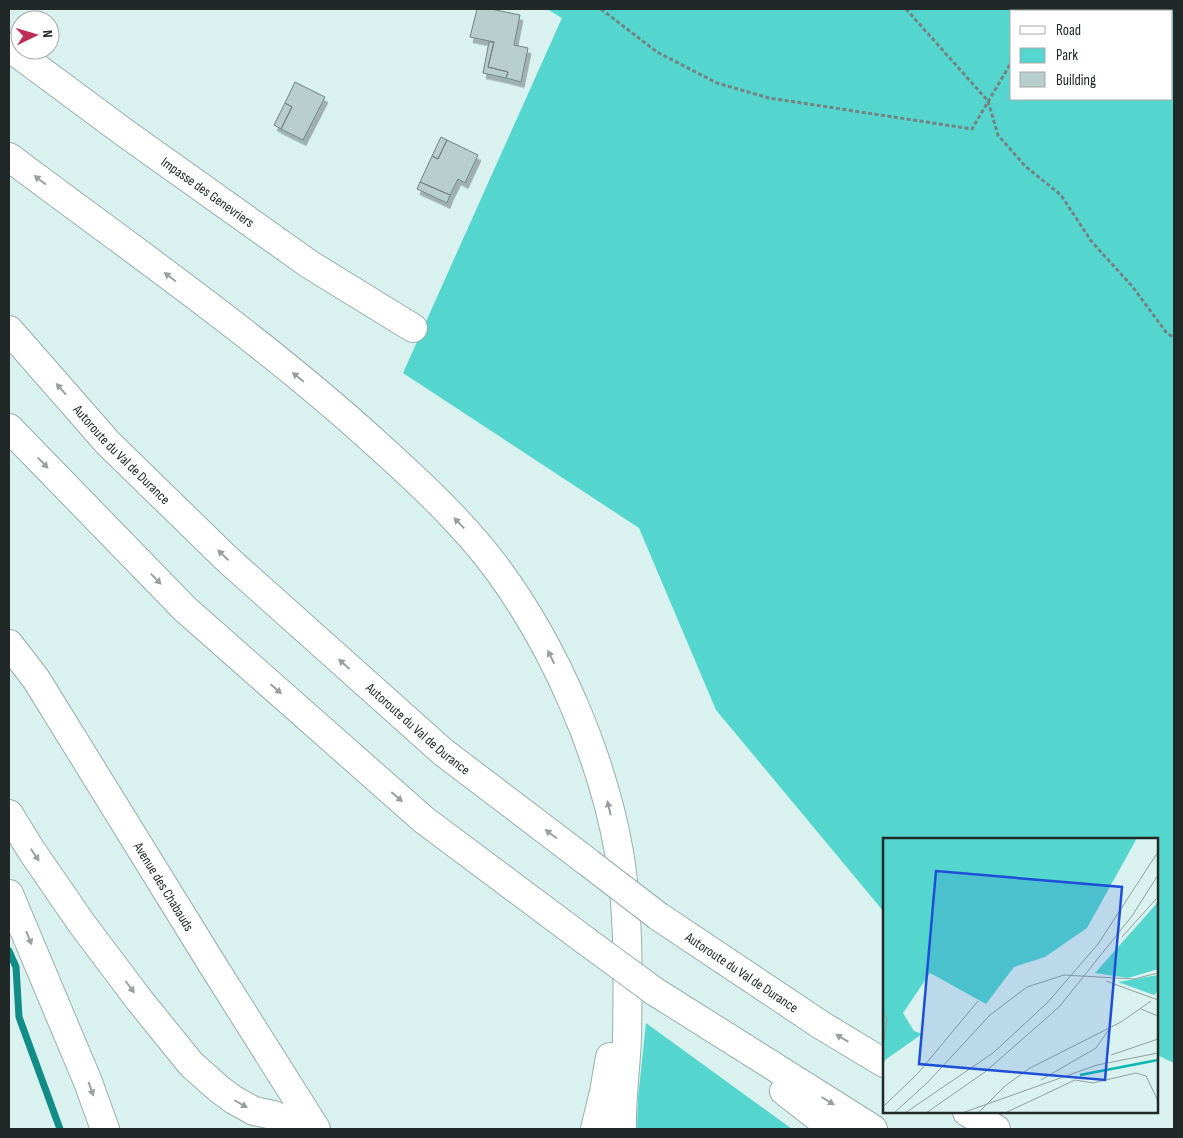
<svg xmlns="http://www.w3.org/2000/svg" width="1183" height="1138" viewBox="0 0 1183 1138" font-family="'Sofia Sans Condensed',sans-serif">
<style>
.green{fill:#54d5cd;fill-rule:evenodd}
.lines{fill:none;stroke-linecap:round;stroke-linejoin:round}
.stream{stroke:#118c87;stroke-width:7}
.building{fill:#b7cecc;stroke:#6e8381;filter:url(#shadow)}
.minor-casing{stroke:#98aeac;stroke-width:30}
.major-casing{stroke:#98aeac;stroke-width:30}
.highway-casing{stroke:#98aeac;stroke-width:30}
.path{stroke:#738382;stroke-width:3;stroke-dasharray:4 2.5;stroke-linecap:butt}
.minor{stroke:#fff;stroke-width:28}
.major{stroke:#fff;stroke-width:28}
.highway{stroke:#fff;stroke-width:28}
.highway-bridge-casing{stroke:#98aeac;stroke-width:30;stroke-linecap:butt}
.highway-bridge{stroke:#fff;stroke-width:28}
.oneway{fill:#9b9f9e}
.labels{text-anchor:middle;stroke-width:4;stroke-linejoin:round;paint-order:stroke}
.street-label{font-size:14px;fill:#202928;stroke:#fff}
.inset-river{fill:none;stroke:#0bb7b0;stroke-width:2.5}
.inset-road{fill:none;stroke:#8fa19f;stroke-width:1}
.view{fill:#1d4ed8;fill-opacity:0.15;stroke:#1d4ed8;stroke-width:2.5}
.inset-edge{fill:none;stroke:#202928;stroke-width:2.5}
</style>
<defs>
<filter id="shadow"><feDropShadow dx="3" dy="5.5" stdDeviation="0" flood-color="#0004"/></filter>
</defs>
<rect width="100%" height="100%" fill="#d9f1ef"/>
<path class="green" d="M547,9H1174V1063L1157,1055V839H884V912L716,710L639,528L403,373L562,18ZM1012,11H1172V99H1012Z
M646,1023L792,1129H637L638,1098Z"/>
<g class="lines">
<path class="stream" d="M9,951L16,967L19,1017L60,1129"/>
</g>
<path class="building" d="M477,9H491L520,15L514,45L528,48L521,82L506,78L508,72L488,67L494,42L470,37Z
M489,42H494L488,67L508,72L506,78L483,73Z
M295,82L325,97L303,140L281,129L292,107L285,103Z
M285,103L292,107L281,129L274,125Z
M441,137L447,140L438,159L432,156Z
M447,140L478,155L465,183L458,179L450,195L420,182L432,156L438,159Z
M420,182L450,195L447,203L417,189Z"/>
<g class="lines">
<defs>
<g id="minor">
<path id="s1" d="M9,47L125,133L309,264L413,328"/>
</g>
<g id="major">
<path id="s2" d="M9,644L36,679L212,964L316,1129"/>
</g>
<g id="highway">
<path d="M9,157C134,251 263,340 379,446C421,484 464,524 498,570C556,649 602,756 619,852C629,911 628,977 627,1037C626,1068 621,1098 622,1129"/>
<path id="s3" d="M9,330L108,443L227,559L443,752L589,863"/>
<path d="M9,428L185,609L424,820L586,941"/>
<path d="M9,814L31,850L82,924L140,1001L191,1064L219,1089L234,1100L254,1111L273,1115L306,1129"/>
<path d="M9,894L88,1082L105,1129"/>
<path id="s4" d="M658,916L821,1025L884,1063"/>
<path d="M654,991L873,1129"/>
<path d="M784,1091L833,1129"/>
<path d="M967,1112L996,1129"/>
<path d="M595,1129L604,1092L610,1057"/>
</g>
</defs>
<use href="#minor" class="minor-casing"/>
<use href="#major" class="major-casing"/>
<use href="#highway" class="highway-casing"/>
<path class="path" d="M601,9L657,52L717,83L769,98L972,129L1012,61
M906,9L988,101L998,135L1025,166L1061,195L1091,241L1132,286L1166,332L1174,338
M1042,11L1043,9"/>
<use href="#minor" class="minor"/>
<use href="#major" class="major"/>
<use href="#highway" class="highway"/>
<defs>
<path id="highway-bridge" d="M589,863L658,916
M586,941L654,991"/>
</defs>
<use href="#highway-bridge" class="highway-bridge-casing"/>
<use href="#highway-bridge" class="highway-bridge"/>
</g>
<defs><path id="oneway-solid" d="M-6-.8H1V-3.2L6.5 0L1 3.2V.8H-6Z" transform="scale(1.25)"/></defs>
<g class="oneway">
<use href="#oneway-solid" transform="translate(40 180) rotate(-143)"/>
<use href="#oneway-solid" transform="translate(170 277) rotate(-143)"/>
<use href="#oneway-solid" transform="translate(298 377) rotate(-141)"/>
<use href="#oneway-solid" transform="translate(61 389) rotate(-131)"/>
<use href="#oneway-solid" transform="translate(43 463) rotate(46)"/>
<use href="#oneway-solid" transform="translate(459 523) rotate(-134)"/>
<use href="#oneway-solid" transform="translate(223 555) rotate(-136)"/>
<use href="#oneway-solid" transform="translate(156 579) rotate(46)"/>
<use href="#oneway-solid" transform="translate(551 657) rotate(-116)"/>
<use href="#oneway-solid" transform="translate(344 664) rotate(-138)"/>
<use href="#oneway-solid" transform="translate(276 689) rotate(41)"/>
<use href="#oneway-solid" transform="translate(397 797) rotate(41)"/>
<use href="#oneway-solid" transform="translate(609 808) rotate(-103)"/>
<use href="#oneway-solid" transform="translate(551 834) rotate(-143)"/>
<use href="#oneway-solid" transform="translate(35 855) rotate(56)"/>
<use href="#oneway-solid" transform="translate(29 938) rotate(68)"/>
<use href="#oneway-solid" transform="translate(130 987) rotate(53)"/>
<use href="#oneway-solid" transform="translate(842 1038) rotate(-149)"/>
<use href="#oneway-solid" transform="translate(91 1089) rotate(70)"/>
<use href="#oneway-solid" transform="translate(828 1101) rotate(32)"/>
<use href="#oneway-solid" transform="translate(241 1104) rotate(30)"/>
</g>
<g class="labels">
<g class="street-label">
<text dy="5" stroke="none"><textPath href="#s1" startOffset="246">Impasse des Genevriers</textPath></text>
<text dy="5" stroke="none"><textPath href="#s3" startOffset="168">Autoroute du Val de Durance</textPath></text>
<text dy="5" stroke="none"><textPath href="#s3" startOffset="572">Autoroute du Val de Durance</textPath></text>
<text dy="5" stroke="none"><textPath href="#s2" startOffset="288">Avenue des Chabauds</textPath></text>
<text dy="5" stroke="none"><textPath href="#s4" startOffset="101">Autoroute du Val de Durance</textPath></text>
</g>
</g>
<g transform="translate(883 838)">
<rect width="275" height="275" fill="#d9f1ef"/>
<path d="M0,0H254L204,90L162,119L131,129L103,166L47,135L20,175L31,193L39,196L2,222L0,227ZM275,64V131L245,140L212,135ZM275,137V153L271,157L235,144Z" fill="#54d5cd"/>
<path class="inset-river" d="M197,237L275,222"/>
<path class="inset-road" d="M239,99L273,61M223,143L275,162M0,171L4,182L0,208M258,171L275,178M228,217L275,201M158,242L213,210L227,190M0,269L36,234L95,163M11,275L45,244L107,177L144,149L181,137L251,141L275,135M22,275L110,215L165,164L215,106L275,14M43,275L102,234L176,169L249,78L275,37M79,275L214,227L275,215M95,275L122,248L147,230L238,184L268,163M122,275L192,242L210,245L253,235L263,238L275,263"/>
<path class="view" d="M53,33L239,49L222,242L36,226Z"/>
<rect width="275" height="275" class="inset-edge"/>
</g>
<rect width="1183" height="1138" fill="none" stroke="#202928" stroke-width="20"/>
<rect x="1010" y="10" width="162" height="90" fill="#ffffff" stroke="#a6a9a9"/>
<rect x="1020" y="26" width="25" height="8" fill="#ffffff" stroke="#a6a9a9"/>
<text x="1056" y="35" font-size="15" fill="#202928">Road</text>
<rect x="1020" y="48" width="25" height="15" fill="#54d5cd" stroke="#a6a9a9"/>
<text x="1056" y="60" font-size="15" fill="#202928">Park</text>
<rect x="1020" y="72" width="25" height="15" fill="#b7cecc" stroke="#a6a9a9"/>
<text x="1056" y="85" font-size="15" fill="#202928">Building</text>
<g transform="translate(35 35) rotate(85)"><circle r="24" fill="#ffffff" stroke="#a6a9a9"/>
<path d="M0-4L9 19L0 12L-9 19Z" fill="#be2e56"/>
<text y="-8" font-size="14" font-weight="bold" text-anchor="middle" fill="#202928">N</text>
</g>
</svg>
